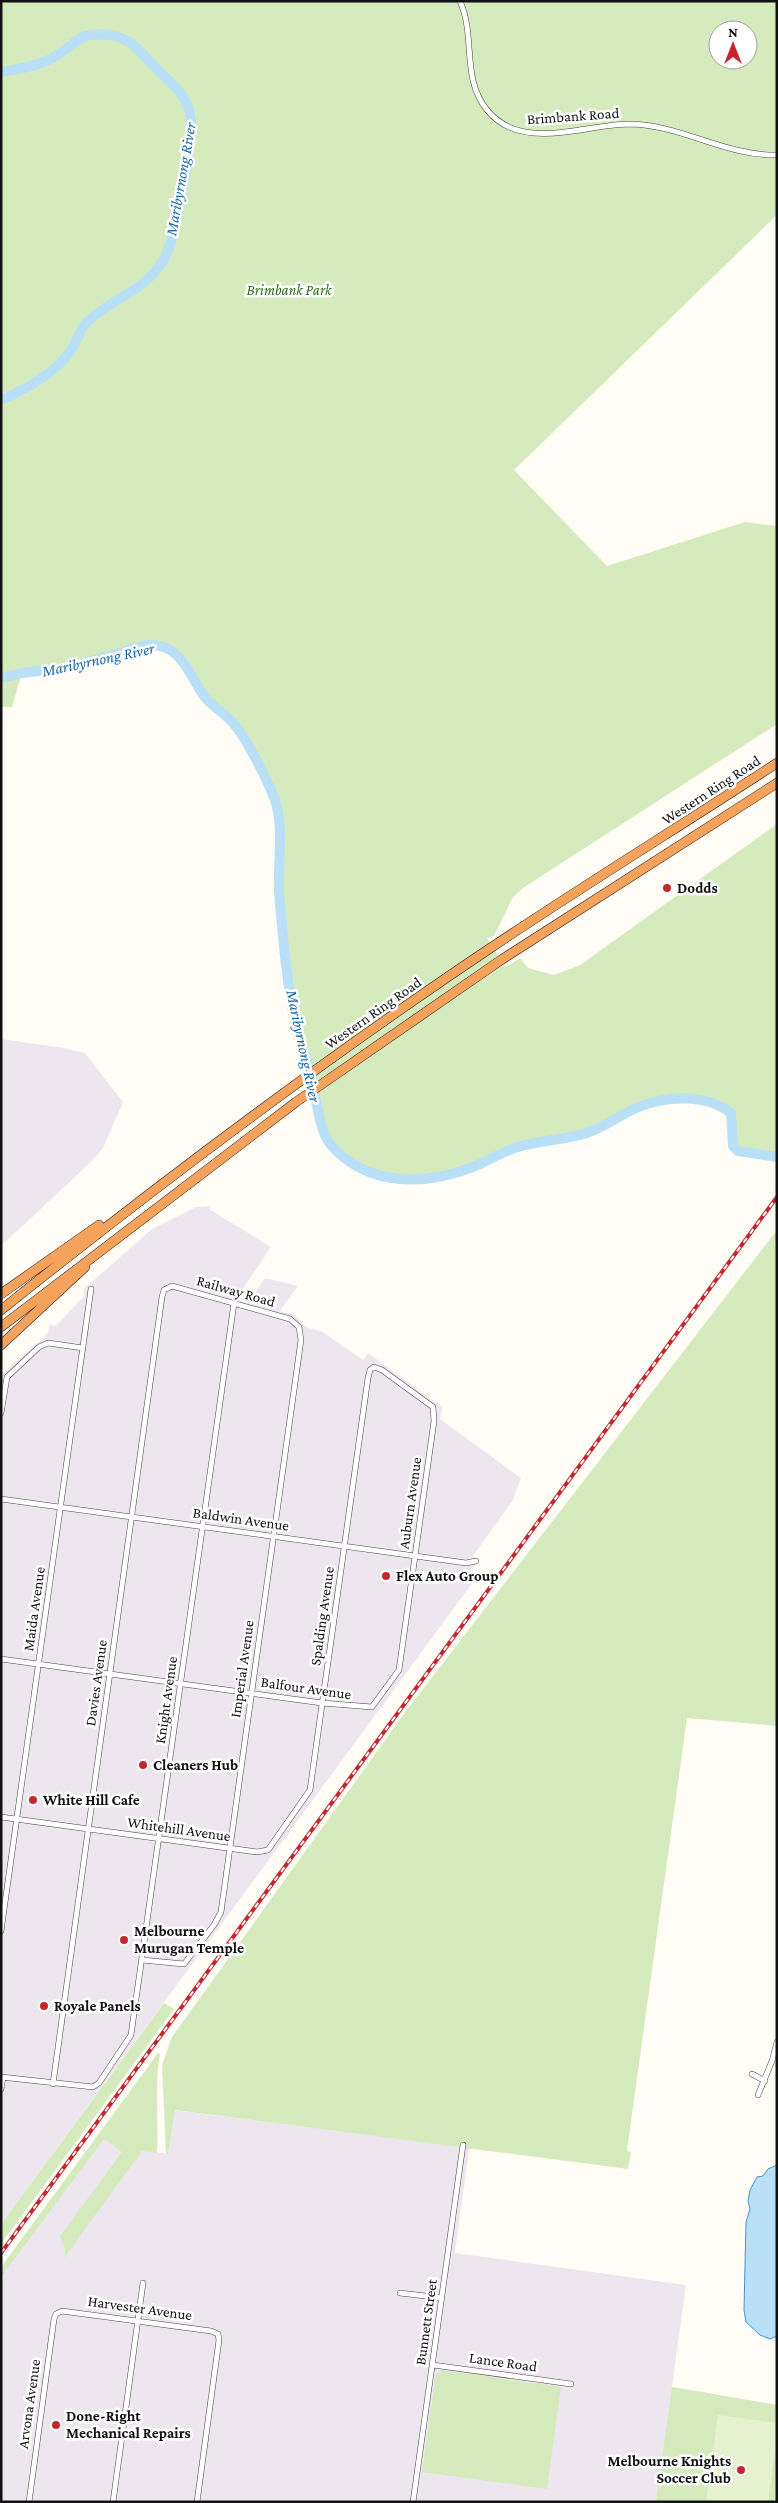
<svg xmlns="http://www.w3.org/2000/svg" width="778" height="2503" viewBox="0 0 778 2503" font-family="'Crimson Pro',serif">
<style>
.industrial{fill:#eee6ef}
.green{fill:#d5ebbd;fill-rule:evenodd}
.pitch{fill:#e6f2cf}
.water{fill:#b9e0f7;stroke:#3f96cf}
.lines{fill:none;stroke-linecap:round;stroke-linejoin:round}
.river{stroke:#b9e0f7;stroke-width:10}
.minor-casing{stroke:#444;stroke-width:6}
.motorway-casing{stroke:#222;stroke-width:10}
.minor{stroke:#fff;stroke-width:5}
.motorway{stroke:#f5a25d;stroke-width:9}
.rail-casing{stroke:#c4262e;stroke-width:4}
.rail{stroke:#fff;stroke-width:2;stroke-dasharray:5.5;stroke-linecap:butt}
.poi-dot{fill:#c4262e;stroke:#fff;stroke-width:2}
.labels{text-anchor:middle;stroke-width:5;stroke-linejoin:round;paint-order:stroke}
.street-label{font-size:15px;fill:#111;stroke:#fff}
.park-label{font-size:15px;font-style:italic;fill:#2f6b1f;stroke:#fff}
.poi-label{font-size:15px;font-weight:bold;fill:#111;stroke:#fff;text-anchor:start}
.water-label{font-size:16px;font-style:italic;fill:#1768a6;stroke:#fff}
</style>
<rect width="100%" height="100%" fill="#fffdf5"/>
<path class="industrial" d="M1,1039L64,1048L85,1053L123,1102L103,1148L91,1162L1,1246Z
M210,1206L209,1209L271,1247L236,1299L248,1303L265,1278L298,1286L280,1311L295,1315L306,1327L323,1332L363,1360L368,1353L442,1407L440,1419L521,1478L513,1500L473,1556L474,1559L477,1558V1563L471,1570L479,1574L1,2224V1375L48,1333L49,1325L56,1326L83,1297L85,1288L152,1229L196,1207Z
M174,2110L472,2148L469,2150L455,2253L686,2285L672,2387L777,2405V2502H1V2272L103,2135L142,2150L168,2154Z"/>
<path class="green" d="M1,1H777V215L514,470L607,566L745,522L777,526V724L523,888L513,897L494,936L487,938L506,967L520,958L528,968L554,975L580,965L777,824V1157L738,1151L733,1146L731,1113C705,1093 665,1096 636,1108C619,1116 604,1127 587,1133C565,1140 541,1140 518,1147C502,1152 488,1161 473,1167C424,1186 367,1186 330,1144C319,1131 315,1091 311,1073C308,1060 301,1048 298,1035C287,989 283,939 279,891C278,865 283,832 277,807C272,788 246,737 233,723C225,713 212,707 204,696C187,672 181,642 145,645L72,667L22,673L12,707H1ZM718,30H748V60H718Z
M777,1230V1726L687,1718L627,2150L631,2153L628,2169L175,2110L168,2154H166L162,2065L172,2037L406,1711Z
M164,2003L174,2009L1,2244V2224Z
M158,2053L160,2054C154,2086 159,2120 157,2153L142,2151L64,2258L65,2250L60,2236L122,2152L104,2139L1,2277V2267Z
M442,2370L561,2387L547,2489L422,2472L436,2374Z
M672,2387L777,2405V2502H656Z"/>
<path class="pitch" d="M718,2415L777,2423V2439L768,2502H706Z"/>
<path class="water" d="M777,2165V2336L770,2339L760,2335L746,2322L744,2310L746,2222L750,2209L748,2201L750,2190L757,2177L763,2176L768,2169Z"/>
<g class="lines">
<path class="river" d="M1,72C19,69 40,66 56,56C77,43 79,31 110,35C130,38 139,50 152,64C167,80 185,91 190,114C195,134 175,241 164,259C145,292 111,298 86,323C79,331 77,341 71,350C56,373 26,389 1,400
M1,678L22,673L72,667L145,645C181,642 187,672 204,696C212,707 225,713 233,723C246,737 272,788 277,807C283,832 278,865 279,892C283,939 287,989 298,1035C301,1048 308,1060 311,1073C315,1091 319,1131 330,1144C367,1187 424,1186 473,1167C488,1161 502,1152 518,1147C541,1140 565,1140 587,1133C604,1127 619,1116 636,1108C665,1096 705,1093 731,1113L733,1146L738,1151L777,1157"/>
<defs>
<path id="minor" d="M460,1C476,37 461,78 487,110C521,152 583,125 628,124C680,124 725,156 777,155
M1,1413L7,1377L39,1347L48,1343L83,1348
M1,1499L466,1563L476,1561
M1,1659L322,1703L372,1707L399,1670L434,1421L433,1407L382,1370L374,1367L370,1370L368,1378L310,1790L268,1850L257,1852L1,1817
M1,1931L91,1289
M752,2074L765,2081
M1,2077L93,2087L99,2083L131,2035L234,1303
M53,2084L162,1297L164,1290L172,1286L290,1319L299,1327L301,1340L221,1912L214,1925L184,1964L142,1960
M1,2089L3,2077
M758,2095L772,2061L777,2042
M400,2293L442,2298
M433,2365L571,2384
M29,2502L54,2319L56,2314L62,2311L211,2331L218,2334L219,2340L197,2502
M113,2502L143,2283
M413,2502L463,2145"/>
<path id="motorway" d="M1,1294L99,1225
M1,1310C160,1183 323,1060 492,947C586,884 682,825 777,763
M1,1327L296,1102L501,960L777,783
M1,1345L85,1267"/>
</defs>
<use href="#minor" class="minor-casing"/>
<use href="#motorway" class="motorway-casing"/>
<use href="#minor" class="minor"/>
<use href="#motorway" class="motorway"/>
<defs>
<path id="rail" d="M1,2253L777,1197"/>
</defs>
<use href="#rail" class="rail-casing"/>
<use href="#rail" class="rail"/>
</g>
<g class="poi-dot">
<circle cx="667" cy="888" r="5"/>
<circle cx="386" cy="1576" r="5"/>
<circle cx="143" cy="1765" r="5"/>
<circle cx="33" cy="1800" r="5"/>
<circle cx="124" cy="1940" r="5"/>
<circle cx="44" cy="2006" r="5"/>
<circle cx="56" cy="2425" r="5"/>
<circle cx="741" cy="2470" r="5"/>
</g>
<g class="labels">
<g class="street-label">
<text transform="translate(573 116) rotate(-4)" y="5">Brimbank Road</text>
<text transform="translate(711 790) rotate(-33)" y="5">Western Ring Road</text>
<text transform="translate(373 1013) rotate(-35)" y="5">Western Ring Road</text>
<text transform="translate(236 1291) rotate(16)" y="5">Railway Road</text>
<text transform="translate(410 1503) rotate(-82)" y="5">Auburn Avenue</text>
<text transform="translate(241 1519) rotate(8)" y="5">Baldwin Avenue</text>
<text transform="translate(34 1609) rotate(-82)" y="5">Maida Avenue</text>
<text transform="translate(322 1616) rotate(-82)" y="5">Spalding Avenue</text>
<text transform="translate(242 1669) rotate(-82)" y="5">Imperial Avenue</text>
<text transform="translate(96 1683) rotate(-82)" y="5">Davies Avenue</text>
<text transform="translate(306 1688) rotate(8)" y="5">Balfour Avenue</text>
<text transform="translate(166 1700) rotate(-82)" y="5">Knight Avenue</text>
<text transform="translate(179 1829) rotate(8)" y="5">Whitehill Avenue</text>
<text transform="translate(140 2308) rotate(8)" y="5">Harvester Avenue</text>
<text transform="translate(426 2322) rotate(-82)" y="5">Bunnett Street</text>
<text transform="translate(503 2362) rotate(8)" y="5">Lance Road</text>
<text transform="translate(29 2404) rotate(-82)" y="5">Arvona Avenue</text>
</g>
<g class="park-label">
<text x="289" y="295">Brimbank Park</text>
</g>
<g class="poi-label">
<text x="677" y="893">Dodds</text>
<text x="396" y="1581">Flex Auto Group</text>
<text x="153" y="1770">Cleaners Hub</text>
<text x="43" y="1805">White Hill Cafe</text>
<text x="134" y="1936">Melbourne<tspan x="134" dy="17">Murugan Temple</tspan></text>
<text x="54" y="2011">Royale Panels</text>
<text x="66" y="2421">Done-Right<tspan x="66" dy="17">Mechanical Repairs</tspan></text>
<text x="731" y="2466" text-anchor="end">Melbourne Knights<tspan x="731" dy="17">Soccer Club</tspan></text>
</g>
<g class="water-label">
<text transform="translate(180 179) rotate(-80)" y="6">Maribyrnong River</text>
<text transform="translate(98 659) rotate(-12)" y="6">Maribyrnong River</text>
<text transform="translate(304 1046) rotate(78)" y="6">Maribyrnong River</text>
</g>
</g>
<rect width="778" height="2503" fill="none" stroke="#111111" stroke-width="5"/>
<g transform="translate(733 45)"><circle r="24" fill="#ffffff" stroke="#a0a0a0"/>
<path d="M0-4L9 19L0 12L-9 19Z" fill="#c4262e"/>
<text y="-8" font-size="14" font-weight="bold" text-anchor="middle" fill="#111111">N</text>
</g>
</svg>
